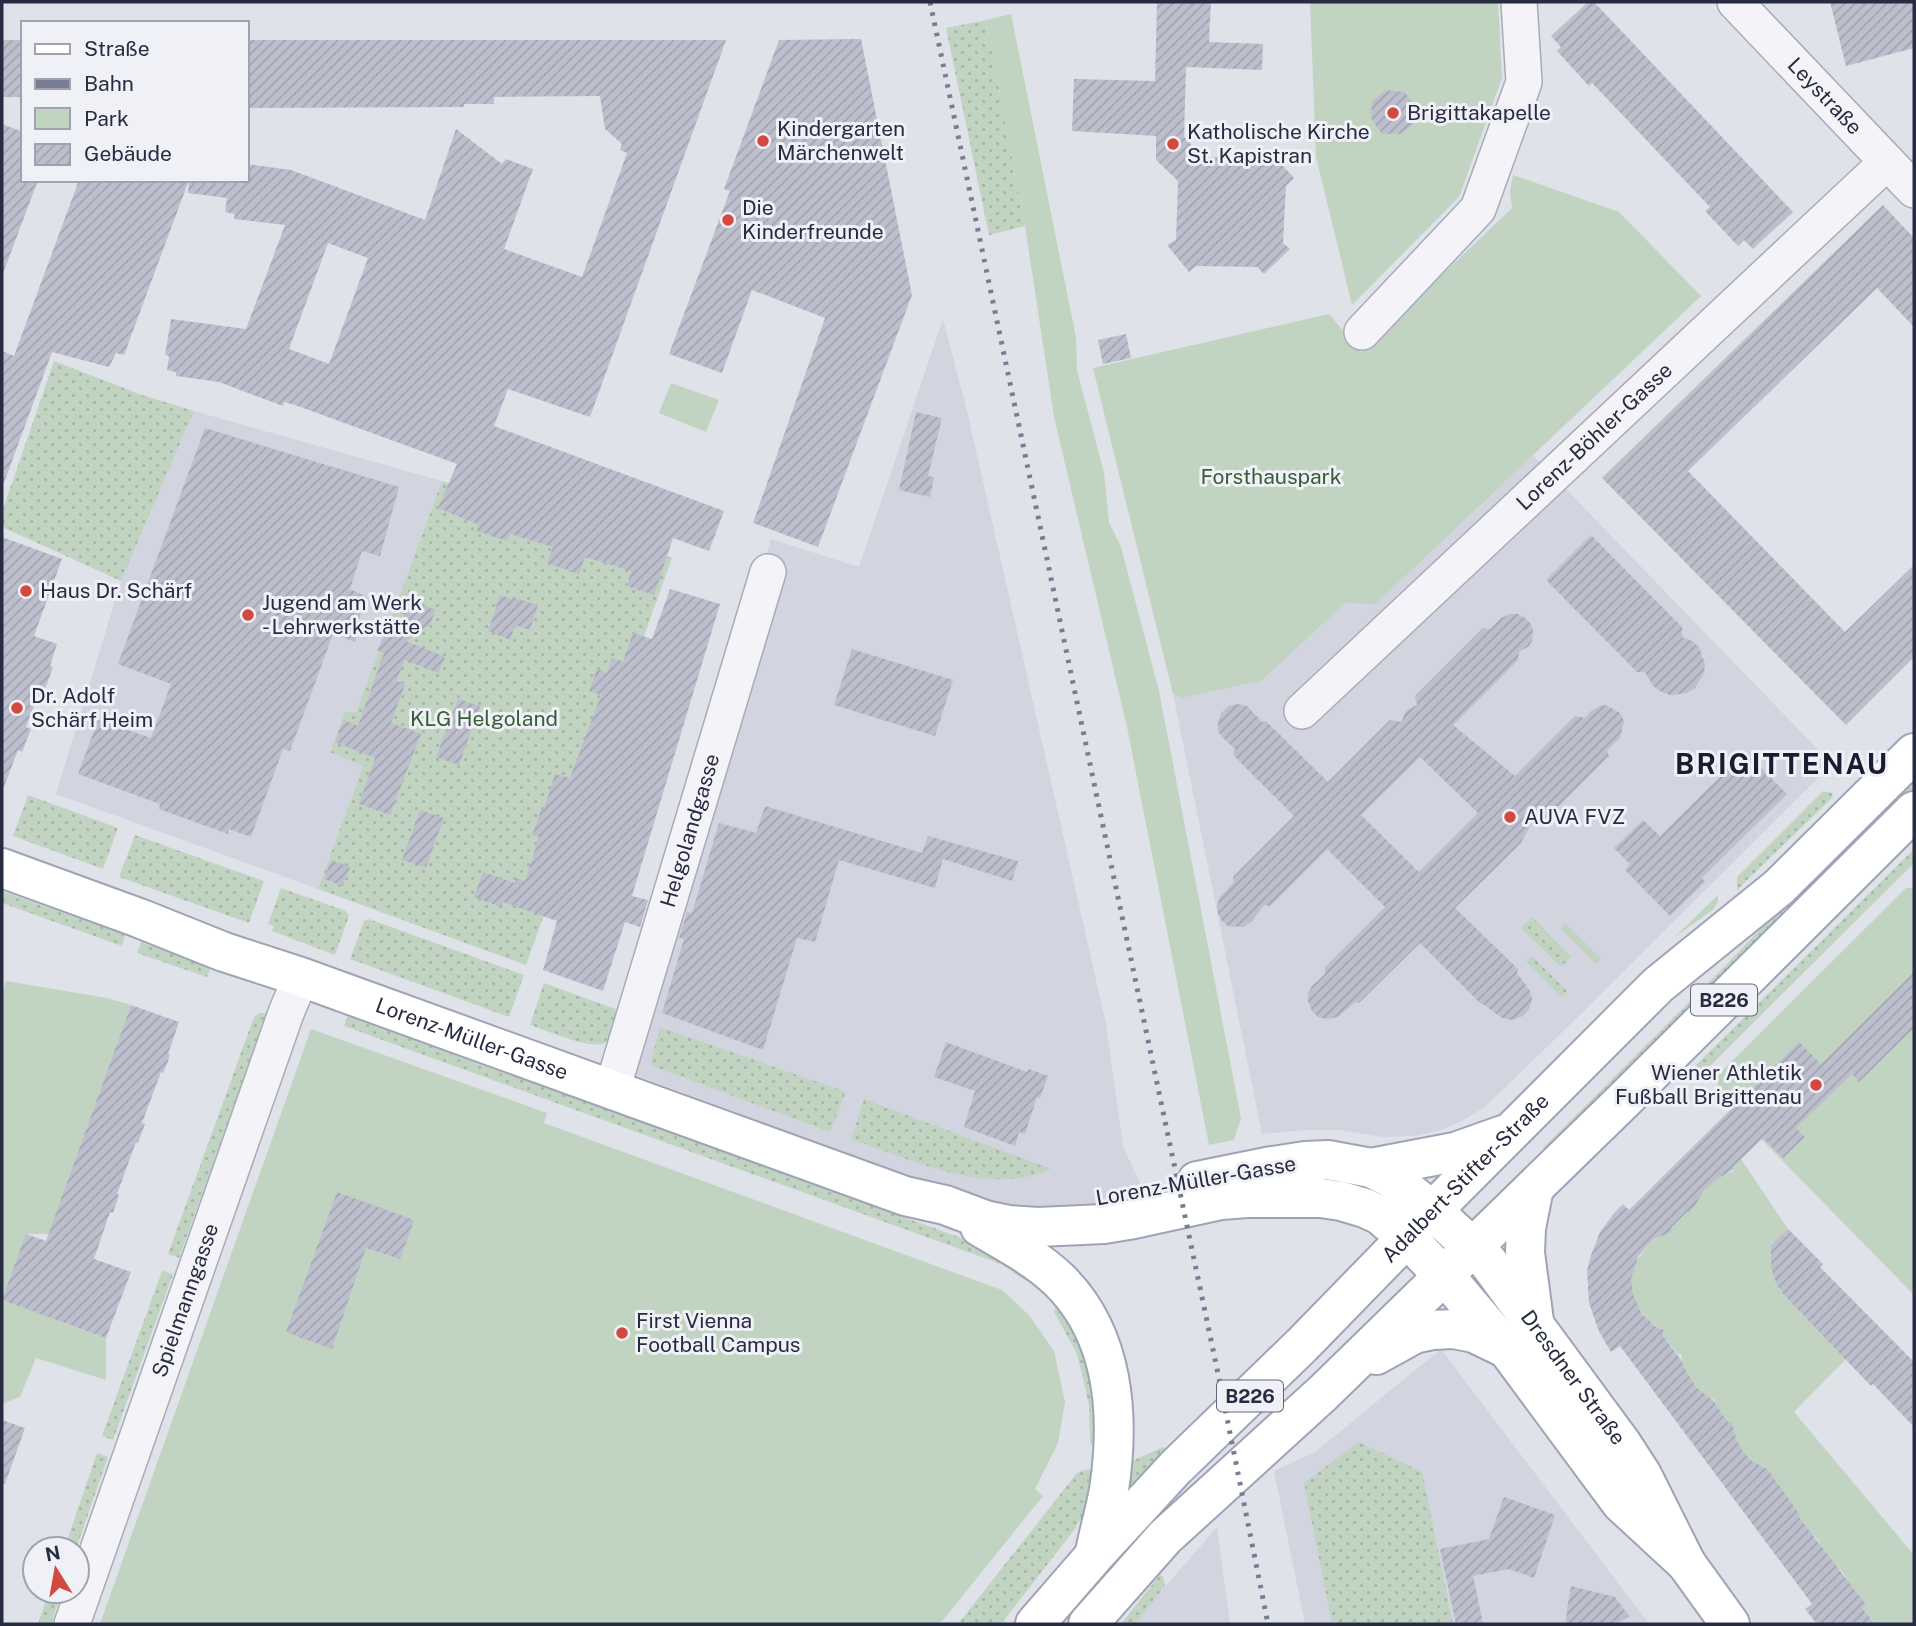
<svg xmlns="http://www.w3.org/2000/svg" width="1916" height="1626" viewBox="0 0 1916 1626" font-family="'Public Sans',sans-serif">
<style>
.built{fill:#d2d4df}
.grass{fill:url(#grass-dots)}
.park{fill:#c1d4c1}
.building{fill:url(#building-hatch);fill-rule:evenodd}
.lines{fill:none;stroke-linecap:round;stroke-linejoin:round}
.minor-casing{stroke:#a9abb8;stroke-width:38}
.major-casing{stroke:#9fa3b6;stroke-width:42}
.minor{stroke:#f3f3f8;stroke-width:35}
.major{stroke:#fff;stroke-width:38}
.rail{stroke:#797d94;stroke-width:5;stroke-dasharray:3.5 7;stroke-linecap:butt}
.poi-dot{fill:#d4493f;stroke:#f0f1f7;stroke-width:2.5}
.labels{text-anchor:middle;stroke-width:6;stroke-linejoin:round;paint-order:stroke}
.shield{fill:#f0f1f7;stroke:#646778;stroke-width:2}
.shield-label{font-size:19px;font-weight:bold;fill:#282c42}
.street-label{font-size:21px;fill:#282c42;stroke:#f0f1f7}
.poi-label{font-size:21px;fill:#282c42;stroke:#f0f1f7;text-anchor:start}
.park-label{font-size:21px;fill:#345e36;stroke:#f0f1f7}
.district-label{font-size:28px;font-weight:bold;letter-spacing:2px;fill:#1a1d32;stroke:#f0f1f7}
</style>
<defs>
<pattern id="grass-dots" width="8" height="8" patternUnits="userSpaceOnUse" patternTransform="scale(1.75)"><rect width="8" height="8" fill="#c1d4c1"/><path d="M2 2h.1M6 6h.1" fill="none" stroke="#a6b6a7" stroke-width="1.8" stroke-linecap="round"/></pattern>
<pattern id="building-hatch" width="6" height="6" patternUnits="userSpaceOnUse" patternTransform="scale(1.75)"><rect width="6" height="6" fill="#bdbfcd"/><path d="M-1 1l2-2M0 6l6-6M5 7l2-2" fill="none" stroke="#a2a4b1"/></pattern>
</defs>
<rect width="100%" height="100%" fill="#e0e2ea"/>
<path class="built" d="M943,319L967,411L1106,1024L1123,1146L1147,1199L1021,1217L614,1067L771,539L859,567Z
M194,411L442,481L356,712H345L331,752L363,766L318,889L56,794L121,581Z
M1533,455L1832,764L1581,1014L1486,1106L1462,1121L1441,1130L1415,1136L1382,1137L1341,1130H1305L1262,1134L1173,694L1182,698L1261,681L1345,602L1376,604Z
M1441,1349L1649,1624H1305L1274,1471L1315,1452Z
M1217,1527L1230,1624H1133Z"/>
<path class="grass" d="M986,20L1025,226L989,235L946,28Z
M54,361L142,395L194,411L121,581L2,527V512Z
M442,481L672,558L526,965L318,889L363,766L330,752L345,712H356Z
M1914,772V792L1549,1154L1543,1148L1726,965L1844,841Z
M1823,791L1832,793L1833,797L1737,890V877Z
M28,795L118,828L103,869L13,836Z
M135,835L264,881L249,923L119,877Z
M1914,849V863L1702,1074L1695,1066Z
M281,888L346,911L349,916L335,955L272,931L274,926L268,924Z
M2,891L125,935L122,946L2,903Z
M1718,895V902L1714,909L1675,937Z
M1532,917L1571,957L1561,967L1521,928Z
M369,919L524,975L509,1017L350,959L364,921Z
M1565,923L1601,959L1596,964L1560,928Z
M141,942L211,967L207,977L137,953Z
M1532,956L1568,992L1562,997L1526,961Z
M544,983L621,1011C618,1020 615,1034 608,1041C596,1053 546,1030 530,1025Z
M259,1013H268L179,1258L168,1254L254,1017Z
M348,1016L978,1244L1032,1279L1026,1281L1001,1264L344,1026Z
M660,1027L846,1092L830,1132L650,1065Z
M864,1099L1051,1169C988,1198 911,1159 851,1139Z
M162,1271L173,1274L113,1440L102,1436Z
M1059,1300L1090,1359L1100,1443L1094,1447L1090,1442L1089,1406L1083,1377L1076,1352L1054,1312Z
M1359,1442L1422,1472L1453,1624H1332L1304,1483Z
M1163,1447L1170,1451L1127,1494L1125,1460H1134Z
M97,1453L108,1457L76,1549H64Z
M1097,1468L1087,1508L1075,1529L1001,1624H958L1077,1473L1081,1471Z
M1160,1575L1163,1577L1165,1586L1135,1624H1121Z
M49,1591H62L51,1624H38Z"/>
<path class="park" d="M1310,2H1498L1502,78L1459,197L1352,305L1316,157Z
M1011,14L1076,337L1077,370L1104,473L1109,522L1121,547L1159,691L1241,1118L1234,1140L1209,1145L1127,727L1054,417L1025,226L986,20Z
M1513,175L1619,212L1701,296L1376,604L1345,603L1261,681L1182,698L1173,694L1093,368L1329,314L1361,352L1512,208L1510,191Z
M671,383L719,400L706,432L659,413Z
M1906,888H1914V1295L1717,1094L1718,1075Z
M6,981L107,998L131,1005L49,1234H26L59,1321L106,1338V1380L36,1358L20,1397L2,1404V993Z
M311,1029L547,1113L544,1123L1002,1290L1029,1315L1054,1351L1065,1402L1058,1443L1035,1489L1043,1496L940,1624H100Z
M1741,1159L1788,1229L1775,1242H1772L1771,1263L1779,1264C1774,1279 1774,1280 1783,1294L1846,1359L1794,1412L1914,1555V1624H1875L1862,1608L1838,1583L1846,1577L1840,1569L1836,1571L1817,1546L1820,1543L1814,1535L1807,1540L1742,1460L1732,1423H1729L1715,1404V1400C1696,1392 1684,1374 1681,1354H1678L1663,1336L1664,1330C1639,1320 1633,1295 1626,1271C1645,1257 1643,1239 1672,1232L1671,1228L1687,1212H1692L1699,1187L1727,1173L1734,1171L1733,1167Z"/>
<path class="building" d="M1157,2H1211L1209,42L1263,44L1262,70L1186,67L1184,137L1203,157L1264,158L1269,151L1294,178L1286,186L1283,243L1290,249L1264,274L1257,267L1196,266L1189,272L1167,245L1176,240L1178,181L1156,160V136L1072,131L1074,79L1155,81Z
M1588,2H1594L1793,212L1753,249L1744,240L1738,246L1705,211L1710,207L1592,83L1589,86L1557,51L1561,47L1551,36Z
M1830,2H1914V48L1846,66Z
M861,39L912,295L818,547L753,523L825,318L752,290L722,373L669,354L730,191L724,189L779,40Z
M2,40H23V97H2Z
M247,40H726L590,417L508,389L494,426L724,511L709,551L673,538L654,595L627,586L631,571L585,557L579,574L547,563L553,547L510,534L507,541L477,531L479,525L438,508L457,464L295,405L284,402L283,406L219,382L176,376V372L167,370L169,356L165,355L171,319L246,329L285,225L234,219L235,214L225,212L227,198L188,193L189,180H247V164L291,170L425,220L456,129L502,164L506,159L533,169L504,249L582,277L627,153L620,150L622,144L605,129L600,96L494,97V104H464V107L247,108ZM328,243L368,258L329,364L289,349Z
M1386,90L1405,92L1415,107L1413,125L1400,134H1382L1371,118L1372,101Z
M2,124L23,132V180H38L4,271H2Z
M79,180H189L124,355L116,353L109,367L52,352L4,483L2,482V351L14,356Z
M1883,205L1914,238V327L1877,288L1688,471L1845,632L1914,565V657L1846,725L1602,478Z
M1126,334L1131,358L1103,364L1098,340Z
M916,412L942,418L928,476L934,477L930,497L899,490Z
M205,428L399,487L380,556L362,551L350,589L367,597L358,621L361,622L355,642L333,634L290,751L283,749L251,837L229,829L228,834L159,809L160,804L78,774L98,720L151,738L171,684L118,664Z
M1591,535L1682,627V637L1692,641L1699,647L1705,664L1704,673L1695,688L1687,693L1670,695L1660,691L1653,686L1645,672H1637L1546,580Z
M2,537L62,559L34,636L57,644L50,666L53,667L45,689L41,688L26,727L31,729L22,752L18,750L4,787L2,786Z
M670,589L720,604L632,896L648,900L640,927L625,922L603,991L543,970L557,921L503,902L501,907L474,897L483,872L515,883L516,878L525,881L539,837L532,835L542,808L544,809L555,774L570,778L601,695L589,691L597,669L607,673L612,658L623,662L633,633L652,639Z
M500,595L512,599V597L538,605L530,630L515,625L510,640L488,631Z
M409,600L436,610L430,624L406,641L445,657L438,673L405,660L396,681L405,684L391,723L421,734L390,815L359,804L375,758L335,742L344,720L358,726L384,653L377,650L386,632L397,637Z
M1510,614H1518L1525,618L1531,624L1533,631L1532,641L1529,646L1519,652L1518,660L1453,725L1515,776L1575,716L1585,718L1591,711L1600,706L1606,705L1620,713L1624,721L1620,738L1607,750L1609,756L1543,822L1535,817L1521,843L1455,908L1518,969L1517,973L1530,991L1532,999L1529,1009L1523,1016L1512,1020L1502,1018L1483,1004H1481L1420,943L1359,1003L1355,1002L1338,1017L1327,1019L1318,1017L1312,1011L1308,1001V994L1312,986L1325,974V967L1385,907L1327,849L1270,906L1264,905L1252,921L1244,927L1228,926L1222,921L1218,914L1217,906L1220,897L1234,882L1233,877L1294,816L1233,755L1235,749L1222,737L1218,731V722L1221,713L1229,706L1238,704L1247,706L1262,722L1266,721L1328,782L1390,720L1401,722L1406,711L1417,705L1415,696L1483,628L1490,629L1501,618ZM1420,757L1478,813L1419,872L1361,815Z
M852,649L953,680L935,736L834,705Z
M458,699L480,706L459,765L436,757Z
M1745,752L1787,794L1702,878L1705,882L1670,916L1625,870L1630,864L1614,848L1643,820L1660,836Z
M765,806L922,853L928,836L1018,861L1012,881L943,859L935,888L839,860L815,942L797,938L763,1050L662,1013L684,939L679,938L687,912L692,913L719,823L756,833Z
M420,810L444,818L426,867L402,860Z
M331,860L350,867L343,886L324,879Z
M1914,972V1028L1859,1082L1852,1074L1796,1128L1805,1137L1783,1158L1763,1138L1733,1167L1734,1169L1720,1177L1704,1190L1691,1212H1687L1671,1228L1672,1232L1654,1239L1645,1248L1638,1257L1631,1279L1633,1294L1642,1314L1656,1327L1664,1330L1663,1336L1682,1361L1686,1371L1696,1387L1715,1402V1404L1729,1423H1732L1737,1441L1743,1452L1752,1461L1768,1470L1800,1515L1798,1516L1866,1605L1862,1608L1875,1624H1817L1805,1609L1812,1604L1620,1346L1611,1352L1604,1340L1598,1329L1589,1303L1587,1271L1590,1258L1600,1232L1615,1212L1623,1204L1629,1210L1799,1042L1821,1064Z
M131,1005L179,1022L168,1054H170L167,1064L163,1073L161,1072L142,1123L145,1124L138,1143L136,1142L117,1194L119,1195L113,1213L110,1212L94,1259L131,1272L106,1338L2,1300L26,1234L46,1241Z
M946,1042L1027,1072L1029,1069L1048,1076L1040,1098L1037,1097L1025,1134L1019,1132L1015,1146L964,1127L975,1091L934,1077Z
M337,1192L414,1220L400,1259L366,1248L332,1349L286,1332Z
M1788,1229L1823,1264L1820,1267L1914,1362V1427L1873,1384L1871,1386L1783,1294L1777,1285L1771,1268V1245Z
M2,1420L25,1428L5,1484H2Z
M1504,1497L1555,1515L1534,1578L1509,1569L1473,1576L1483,1624H1456L1440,1549L1489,1539Z
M1571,1586L1615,1597L1629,1616L1617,1624H1566L1567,1609Z"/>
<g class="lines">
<defs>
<g id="minor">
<path id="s1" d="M1735,2L1914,190"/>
<path d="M1362,332L1478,209L1524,82L1519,2"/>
<path id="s2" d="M1302,711L1887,162"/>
<path id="s3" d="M612,1090L768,572"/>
<path id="s4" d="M72,1624L286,1013L301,977"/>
</g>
<g id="major">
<path id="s5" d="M2,868L139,918L224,952L301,977L905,1196L945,1205L985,1220L1009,1225L1038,1227L1104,1224L1134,1219L1221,1200L1247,1198H1321L1341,1201L1365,1208L1380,1215L1407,1238L1457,1290L1507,1349L1621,1503L1686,1563"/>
<path d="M1371,1168L1455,1152L1503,1135"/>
<path id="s6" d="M1197,1181L1266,1167L1305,1161L1328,1160L1371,1168L1391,1178L1433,1211L1488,1262L1622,1444L1642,1475L1686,1563L1730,1624"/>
<path d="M1534,1188L1526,1228L1525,1253L1534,1321"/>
<path d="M980,1227C1007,1243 1036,1258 1059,1280C1115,1335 1120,1417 1109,1490C1105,1511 1099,1532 1095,1552"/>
<path d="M1376,1355L1414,1334L1433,1330L1454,1329L1474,1333L1505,1348"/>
<path id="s7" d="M1035,1624L1094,1556L1175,1468L1302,1345L1453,1190L1658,985L1779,887L1914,753"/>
<path d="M1088,1624L1165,1537L1323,1393L1624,1100L1914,811"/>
</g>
</defs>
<use href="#minor" class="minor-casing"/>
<use href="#major" class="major-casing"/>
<use href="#minor" class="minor"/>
<use href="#major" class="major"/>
<path class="rail" d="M930,2L1220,1383L1268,1624"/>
</g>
<g class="poi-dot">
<circle cx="1393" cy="113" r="7"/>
<circle cx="763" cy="141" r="7"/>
<circle cx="1173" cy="144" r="7"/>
<circle cx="728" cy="220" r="7"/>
<circle cx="26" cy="591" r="7"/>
<circle cx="248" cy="615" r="7"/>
<circle cx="17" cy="708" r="7"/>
<circle cx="1510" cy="817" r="7"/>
<circle cx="1816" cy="1085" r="7"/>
<circle cx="622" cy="1333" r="7"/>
</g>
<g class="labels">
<g class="shield">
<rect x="1691" y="984.5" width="66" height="31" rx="5"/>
<rect x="1217" y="1380.5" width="66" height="31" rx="5"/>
</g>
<g class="shield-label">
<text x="1724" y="1007">B226</text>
<text x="1250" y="1403">B226</text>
</g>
<g class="street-label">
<text dy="7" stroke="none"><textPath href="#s1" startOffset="130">Leystraße</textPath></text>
<text dy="7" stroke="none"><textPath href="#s2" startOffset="401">Lorenz-Böhler-Gasse</textPath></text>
<text dy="7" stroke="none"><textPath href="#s3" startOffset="271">Helgolandgasse</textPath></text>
<text dy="7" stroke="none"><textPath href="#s5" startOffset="500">Lorenz-Müller-Gasse</textPath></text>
<text dy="7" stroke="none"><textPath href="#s7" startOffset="620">Adalbert-Stifter-Straße</textPath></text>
<text transform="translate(1196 1181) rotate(-10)" y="7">Lorenz-Müller-Gasse</text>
<text dy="7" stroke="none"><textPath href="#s4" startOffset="343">Spielmanngasse</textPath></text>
<text dy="7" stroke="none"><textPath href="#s6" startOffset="471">Dresdner Straße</textPath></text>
</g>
<g class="poi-label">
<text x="1407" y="120">Brigittakapelle</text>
<text x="777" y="136">Kindergarten<tspan x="777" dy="24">Märchenwelt</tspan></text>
<text x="1187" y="139">Katholische Kirche<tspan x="1187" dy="24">St. Kapistran</tspan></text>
<text x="742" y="215">Die<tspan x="742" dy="24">Kinderfreunde</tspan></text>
<text x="40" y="598">Haus Dr. Schärf</text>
<text x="262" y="610">Jugend am Werk<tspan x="262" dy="24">- Lehrwerkstätte</tspan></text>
<text x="31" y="703">Dr. Adolf<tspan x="31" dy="24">Schärf Heim</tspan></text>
<text x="1524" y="824">AUVA FVZ</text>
<text x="1802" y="1080" text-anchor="end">Wiener Athletik<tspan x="1802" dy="24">Fußball Brigittenau</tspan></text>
<text x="636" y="1328">First Vienna<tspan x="636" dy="24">Football Campus</tspan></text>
</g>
<g class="park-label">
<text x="1271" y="484">Forsthauspark</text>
<text x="484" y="726">KLG Helgoland</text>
</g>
<g class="district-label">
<text x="1782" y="774">BRIGITTENAU</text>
</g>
</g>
<rect width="1916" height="1626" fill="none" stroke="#282c42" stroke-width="7"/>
<rect x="21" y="21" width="228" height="161" fill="#f0f1f7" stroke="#a0a2af" stroke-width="2"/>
<rect x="35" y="44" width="35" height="10" fill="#ffffff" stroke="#a0a2af" stroke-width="2"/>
<text x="84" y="56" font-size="21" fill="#282c42">Straße</text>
<rect x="35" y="79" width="35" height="10" fill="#797d94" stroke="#a0a2af" stroke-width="2"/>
<text x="84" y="91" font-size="21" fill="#282c42">Bahn</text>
<rect x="35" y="108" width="35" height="21" fill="#c1d4c1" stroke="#a0a2af" stroke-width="2"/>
<text x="84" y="126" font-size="21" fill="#282c42">Park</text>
<rect x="35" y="144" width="35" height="21" fill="url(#building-hatch)" stroke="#a0a2af" stroke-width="2"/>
<text x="84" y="161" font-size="21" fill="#282c42">Gebäude</text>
<g transform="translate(56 1570) rotate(349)"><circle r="33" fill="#f0f1f7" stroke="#a0a2af" stroke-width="2"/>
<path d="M0-5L12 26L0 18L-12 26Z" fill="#d4493f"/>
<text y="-10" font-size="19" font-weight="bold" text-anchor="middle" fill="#282c42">N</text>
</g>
</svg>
